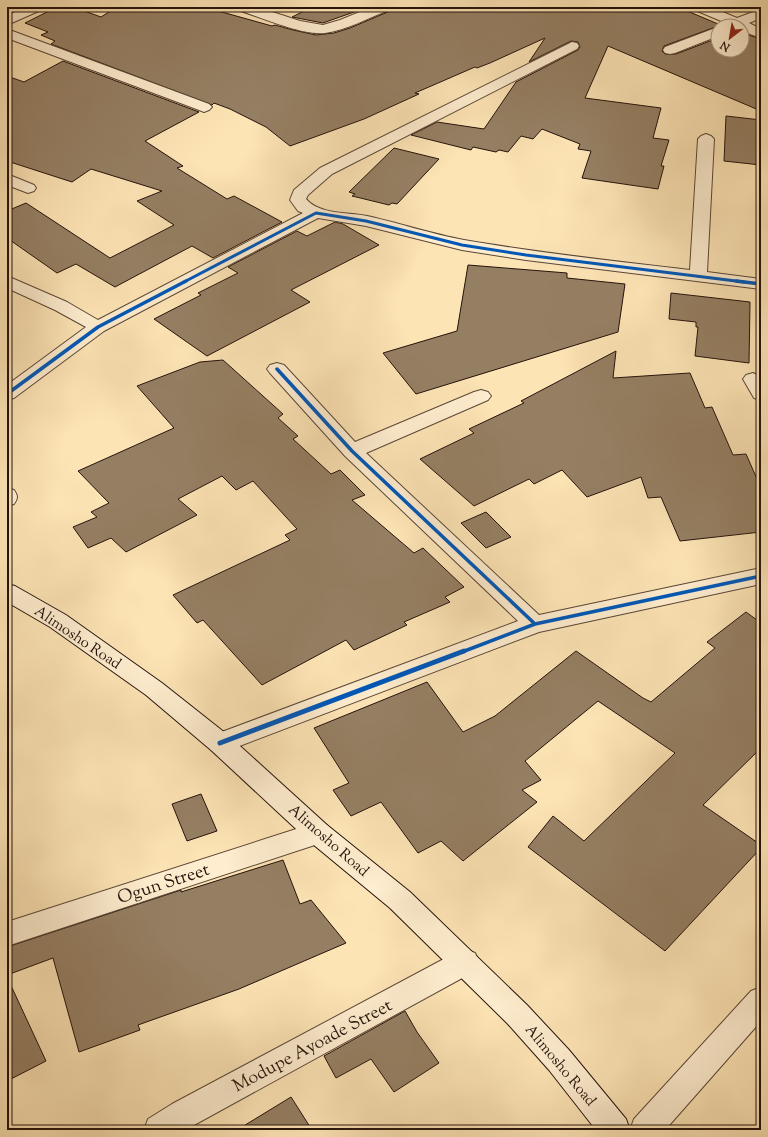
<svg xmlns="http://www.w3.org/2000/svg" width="768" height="1137" viewBox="0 0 768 1137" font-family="'Sorts Mill Goudy',serif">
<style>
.building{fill:#957f63;stroke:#24120b}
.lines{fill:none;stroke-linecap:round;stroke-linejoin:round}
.street-casing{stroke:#5a4636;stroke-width:2}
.secondary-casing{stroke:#24120b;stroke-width:2}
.street{fill:#feedcf;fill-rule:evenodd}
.secondary{fill:#feedcf;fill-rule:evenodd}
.cycleway-far2-casing{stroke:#feedcf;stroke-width:5}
.cycleway-far1-casing{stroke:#feedcf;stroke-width:6}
.cycleway-casing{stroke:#feedcf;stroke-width:8}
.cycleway-far2{stroke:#0057b8;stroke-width:3}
.cycleway-far1{stroke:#0057b8;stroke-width:3.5}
.cycleway{stroke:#0057b8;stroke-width:5}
.labels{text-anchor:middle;stroke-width:3;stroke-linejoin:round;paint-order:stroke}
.street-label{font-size:15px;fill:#24120b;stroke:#feedcf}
.near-street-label{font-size:18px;fill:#24120b;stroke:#feedcf}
</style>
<rect width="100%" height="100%" fill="#fde4b5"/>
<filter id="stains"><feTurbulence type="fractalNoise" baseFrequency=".005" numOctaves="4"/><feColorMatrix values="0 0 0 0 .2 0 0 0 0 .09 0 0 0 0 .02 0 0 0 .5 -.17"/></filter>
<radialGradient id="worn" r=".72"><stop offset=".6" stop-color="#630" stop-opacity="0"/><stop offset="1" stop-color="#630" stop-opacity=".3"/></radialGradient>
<path class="building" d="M57,7H73L101,17L117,7H204L272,26L275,25L293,30L316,35L334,33L350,28L390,11L392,7H678L718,24V26L664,46L662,51L665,54H676L718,38V50H742V33L761,39V111L608,46L585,98L661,108L653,138L669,140L661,166H664L658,189L582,178L591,151L578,149L580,144L542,129L533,139L521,136L508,152L499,150L496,152L473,147L471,150L411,135L437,122L484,129L516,82L578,50L580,47L578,42L571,41L529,62L545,38L490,63L477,68L475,67L415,93L419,94L364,119L290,146L266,127L230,109L214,103L212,105L51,44L55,41L41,35L48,32L25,23Z
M312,7H368L323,23L292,17Z
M63,61L199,112L145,141L183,166L177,168L227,199L234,196L282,222L213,258L192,246L115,287L76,264L57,273L7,238V211L26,203L110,258L174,225L137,201L162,191L91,169L72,182L7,161V76L24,82Z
M726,116L761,120V165L724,161Z
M394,148L439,159L397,204L392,203L389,205L352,196L355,194L349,192Z
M335,222L343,224L379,245L291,290L310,302L207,356L154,319L201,295L198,293L238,273L228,267L297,231L307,236Z
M468,265L567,273V278L625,284L618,332L416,394L383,353L457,331Z
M671,293L750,302L749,363L695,356L698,327H696V322L669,319Z
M616,351L613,378L690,373L705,408L712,407L733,455L746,454L761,488V532L680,541L661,497L648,498L641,477L587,497L562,470L534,484L529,479L474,506L420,459L474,433L469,429L524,403L521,401Z
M223,360L283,414L278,418L298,436L293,439L331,474L340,470L365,495L352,500L414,553L423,548L464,587L445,597L450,602L404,622L407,625L354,650L346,640L262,685L203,620L197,623L173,595L290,540L285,535L297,529L253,481L236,490L222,476L178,499L197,515L126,552L111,538L88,548L73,527L97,517L91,512L109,503L78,471L174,428L137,386L200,362Z
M486,512L511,537L486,548L461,523Z
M746,612L761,623V748L703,805L761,845V848L665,951L528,847L553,816L584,841L675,753L598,701L525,761L541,780L522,790L537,802L463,861L441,841L418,853L381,802L351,816L333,790L349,783L314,728L427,682L463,732L495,716L576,651L643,698L651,702L715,648L707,642Z
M201,794L217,831L187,841L172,804Z
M283,860L300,904L311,900L346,943L239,989L138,1025L140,1030L79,1052L53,958L7,975V947L181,890V892Z
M7,977L46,1061L7,1081Z
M405,1011L417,1032L439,1063L394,1092L371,1059L336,1078L324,1056Z
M291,1097L312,1130H237Z"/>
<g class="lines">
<defs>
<path id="street" d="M25,7H43L41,10L7,25V16Z
M236,7H257L300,21L323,25L340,20L372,7H391L389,10C368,18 347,30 325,33C303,36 260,17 238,10Z
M693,7H711L737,18L761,9V18L749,23L761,29V38L742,31V26H724L726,23L695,10Z
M718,27V36L675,53L670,54L665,53L663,50L665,47Z
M7,29L209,104L212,107L209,110L204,112L199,110L7,38Z
M572,42L577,43L579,46L577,49L332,174L308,195L306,199C320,215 348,212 367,216C399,223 431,234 464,240C539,253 614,261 690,270L698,139L701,136L706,134L711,136L714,139L707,272L761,279V289L526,260L462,250L366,226L318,218L104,331L14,398L7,400V385L86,327L55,310L7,288V276L67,302L98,320L303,213L298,211L290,200L294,190L320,168Z
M7,174L34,185L36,188L34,191L28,193L7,185Z
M277,363L284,365L355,442L474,392L481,390L488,392L491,396L488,400L366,453L539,615L761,568V584L539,632L229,750L220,753L211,750L208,743L211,736L518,621L345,456L270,373L267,369L270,365Z
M753,373L761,377V400L754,398L743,379L746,375Z
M7,488L14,490C18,496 18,498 14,504L7,506Z
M318,822L327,825L331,833L327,841L7,946V922Z
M465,949L475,953L479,962L475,971L185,1130H144L148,1119L172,1104L455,953Z
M761,987V1021L665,1130H630L634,1119L751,991Z"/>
<path id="secondary" d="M7,584L15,586L66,615L162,683L229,736L327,825L410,892L527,1005L569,1050L626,1119L630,1130H596L549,1070L507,1023L390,908L309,841L211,750L146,695L50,627L7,602Z"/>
</defs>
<use href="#street" class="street-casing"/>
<use href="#secondary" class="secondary-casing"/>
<use href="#street" class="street"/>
<use href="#secondary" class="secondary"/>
<defs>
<path id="cycleway-far2" d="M184,282L316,213L366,221L462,245L526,255L744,282"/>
<path id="cycleway-far1" d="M736,281L761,284
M277,369L352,451L535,624
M7,394L98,327L186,281
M462,652L535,624L761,576"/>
<path id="cycleway" d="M220,743L464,651"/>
</defs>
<use href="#cycleway-far2" class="cycleway-far2-casing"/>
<use href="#cycleway-far1" class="cycleway-far1-casing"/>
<use href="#cycleway" class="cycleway-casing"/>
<use href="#cycleway-far2" class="cycleway-far2"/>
<use href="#cycleway-far1" class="cycleway-far1"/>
<use href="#cycleway" class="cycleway"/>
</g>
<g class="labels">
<g class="street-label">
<text transform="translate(78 637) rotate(34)" y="5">Alimosho Road</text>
<text transform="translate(329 840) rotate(41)" y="5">Alimosho Road</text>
<text transform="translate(561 1065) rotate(50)" y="5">Alimosho Road</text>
</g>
<g class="near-street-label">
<text transform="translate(163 883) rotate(-18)" y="6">Ogun Street</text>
<text transform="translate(312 1045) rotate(-28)" y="6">Modupe Ayoade Street</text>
</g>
</g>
<rect width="768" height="1137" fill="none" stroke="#fde4b5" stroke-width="24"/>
<rect x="8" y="8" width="752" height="1121" fill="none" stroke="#24120b" stroke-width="2"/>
<rect x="12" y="12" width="744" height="1113" fill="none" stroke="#24120b"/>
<g transform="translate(730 38) rotate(211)"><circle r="19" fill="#feedcf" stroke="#a79581"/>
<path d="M0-3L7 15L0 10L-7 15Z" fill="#8f2418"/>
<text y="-6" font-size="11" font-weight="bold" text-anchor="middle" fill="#24120b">N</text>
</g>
<rect width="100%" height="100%" filter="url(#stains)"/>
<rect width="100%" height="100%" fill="url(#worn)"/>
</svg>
